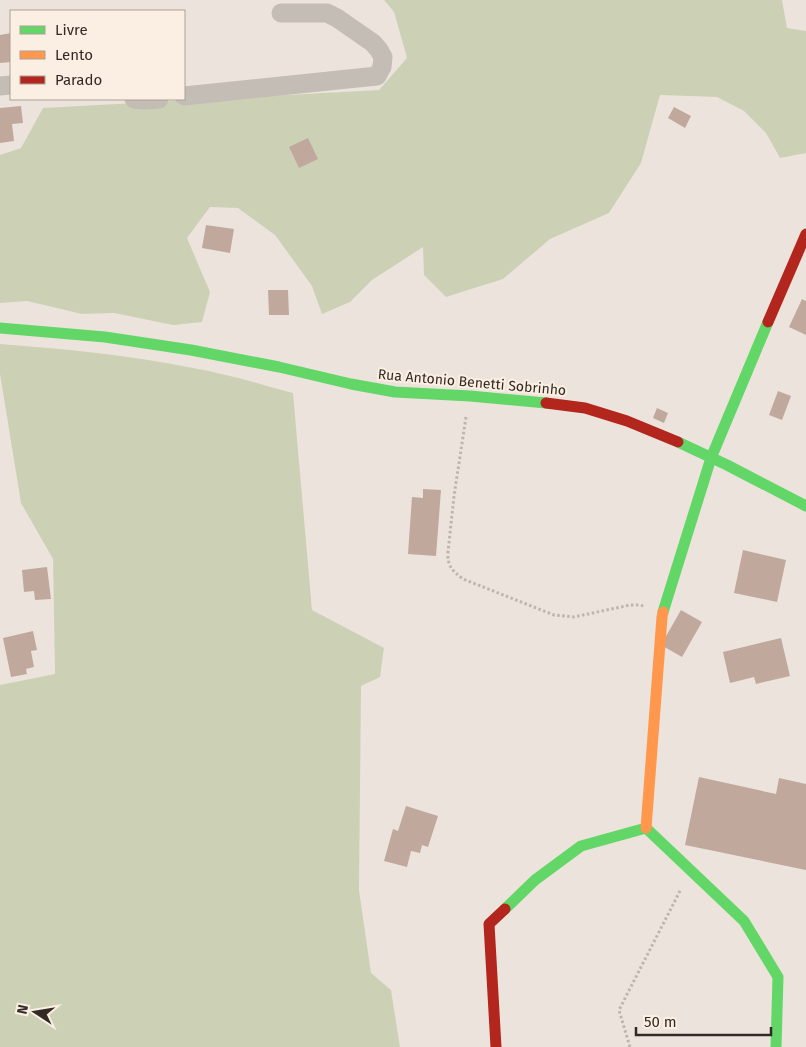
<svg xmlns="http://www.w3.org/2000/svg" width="806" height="1047" viewBox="0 0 806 1047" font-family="'Fira Sans',sans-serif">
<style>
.green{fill:#ccd1b6}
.building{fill:#c1a89d}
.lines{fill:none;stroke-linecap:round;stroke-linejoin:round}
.path{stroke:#bdb5ae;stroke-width:3;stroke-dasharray:2.5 2.5;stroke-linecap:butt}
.street{stroke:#c4bdb6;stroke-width:19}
.fast{stroke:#63d668;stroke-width:11}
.slow{stroke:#ff974d;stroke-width:11}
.jam{stroke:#b3261e;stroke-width:11}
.labels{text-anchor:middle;stroke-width:4;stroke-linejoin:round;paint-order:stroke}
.street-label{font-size:14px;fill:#342a25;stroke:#faefe2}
</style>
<rect width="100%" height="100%" fill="#ece4dc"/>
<path class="green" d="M384,0H782L787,28L806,31V153L780,158L766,133L744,111L717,97L660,95L641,163L609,213L550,239L503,279L446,297L424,275L423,247L372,280L350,302L322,314L312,286L275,235L238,208L210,207L187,238L210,292L202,322L173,325L114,313L82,314L27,301L0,303V155L21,148L43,108L379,90L407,58L394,12Z
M0,344C65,349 129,355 193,368C227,374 260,384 293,393L312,610L384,648L380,677L361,686L359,890L371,973L391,990L400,1047H0V685L55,674L53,559L21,503L0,374Z"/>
<path class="building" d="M11,33V62L0,63V35Z
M21,106L23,123L12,124L14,141L0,143V108Z
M674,107L691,116L685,128L668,118Z
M308,138L318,159L299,168L289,147Z
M206,225L234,229L230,253L202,248Z
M268,290H288L289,315H269Z
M802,299L806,301V335L789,327Z
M778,391L791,396L782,420L769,415Z
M657,408L668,413L664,423L653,418Z
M423,489L441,490L436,556L408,554L412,497L423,498Z
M743,550L786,560L777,602L734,593Z
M47,567L51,599L35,600L34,591L24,592L22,570Z
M681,610L702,622L682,657L661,645Z
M33,631L37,650L31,651L34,667L26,669L27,674L11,677L3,638Z
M781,638L790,676L756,684L754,677L730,683L723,652Z
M699,777L776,794L779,778L806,784V870L685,845Z
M406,806L438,816L428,847L422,845L420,853L411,851L407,867L384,861L393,829L398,831Z"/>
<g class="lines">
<path class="path" d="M466,417L454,496L448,552C447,565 452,571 463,579L554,615L574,617L630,605H639L644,606
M630,1047L619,1010L681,889"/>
<path class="street" d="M0,86L11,85
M184,96L377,76L382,67L383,57L379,50L373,43L337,18L327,13H281
M134,99L145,100L159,99"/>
<path class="fast" d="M0,328L105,337L191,350L279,367L351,384L395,392L470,396L546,403
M678,442L727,465L806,506
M663,612L711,458L768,322
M505,909L535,880L581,846L646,828L744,921L778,977L776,1047"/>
<path class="slow" d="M646,828L662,617L663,612"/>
<path class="jam" d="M768,322L806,234
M546,403L585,408L627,421L678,442
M496,1047L489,924L505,909"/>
</g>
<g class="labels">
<g class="street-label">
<text transform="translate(472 382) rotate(5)" y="5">Rua Antonio Benetti Sobrinho</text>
</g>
</g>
<rect x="10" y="10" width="175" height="90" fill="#faefe2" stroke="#aba096"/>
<rect x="20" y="26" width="25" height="8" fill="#63d668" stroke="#aba096"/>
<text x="55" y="35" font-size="15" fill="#342a25">Livre</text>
<rect x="20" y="51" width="25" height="8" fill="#ff974d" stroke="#aba096"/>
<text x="55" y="60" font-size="15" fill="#342a25">Lento</text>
<rect x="20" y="76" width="25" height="8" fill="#b3261e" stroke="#aba096"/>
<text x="55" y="85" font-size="15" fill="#342a25">Parado</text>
<g transform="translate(35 1012) rotate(282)" stroke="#faefe2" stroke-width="4" paint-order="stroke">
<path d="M0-4L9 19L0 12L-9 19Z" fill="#342a25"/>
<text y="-8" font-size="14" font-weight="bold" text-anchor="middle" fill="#342a25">N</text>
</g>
<path d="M636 1027v8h135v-8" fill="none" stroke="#342a25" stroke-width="2.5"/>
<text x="644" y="1027" font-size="15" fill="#342a25" stroke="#faefe2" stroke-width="4" paint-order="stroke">50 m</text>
</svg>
